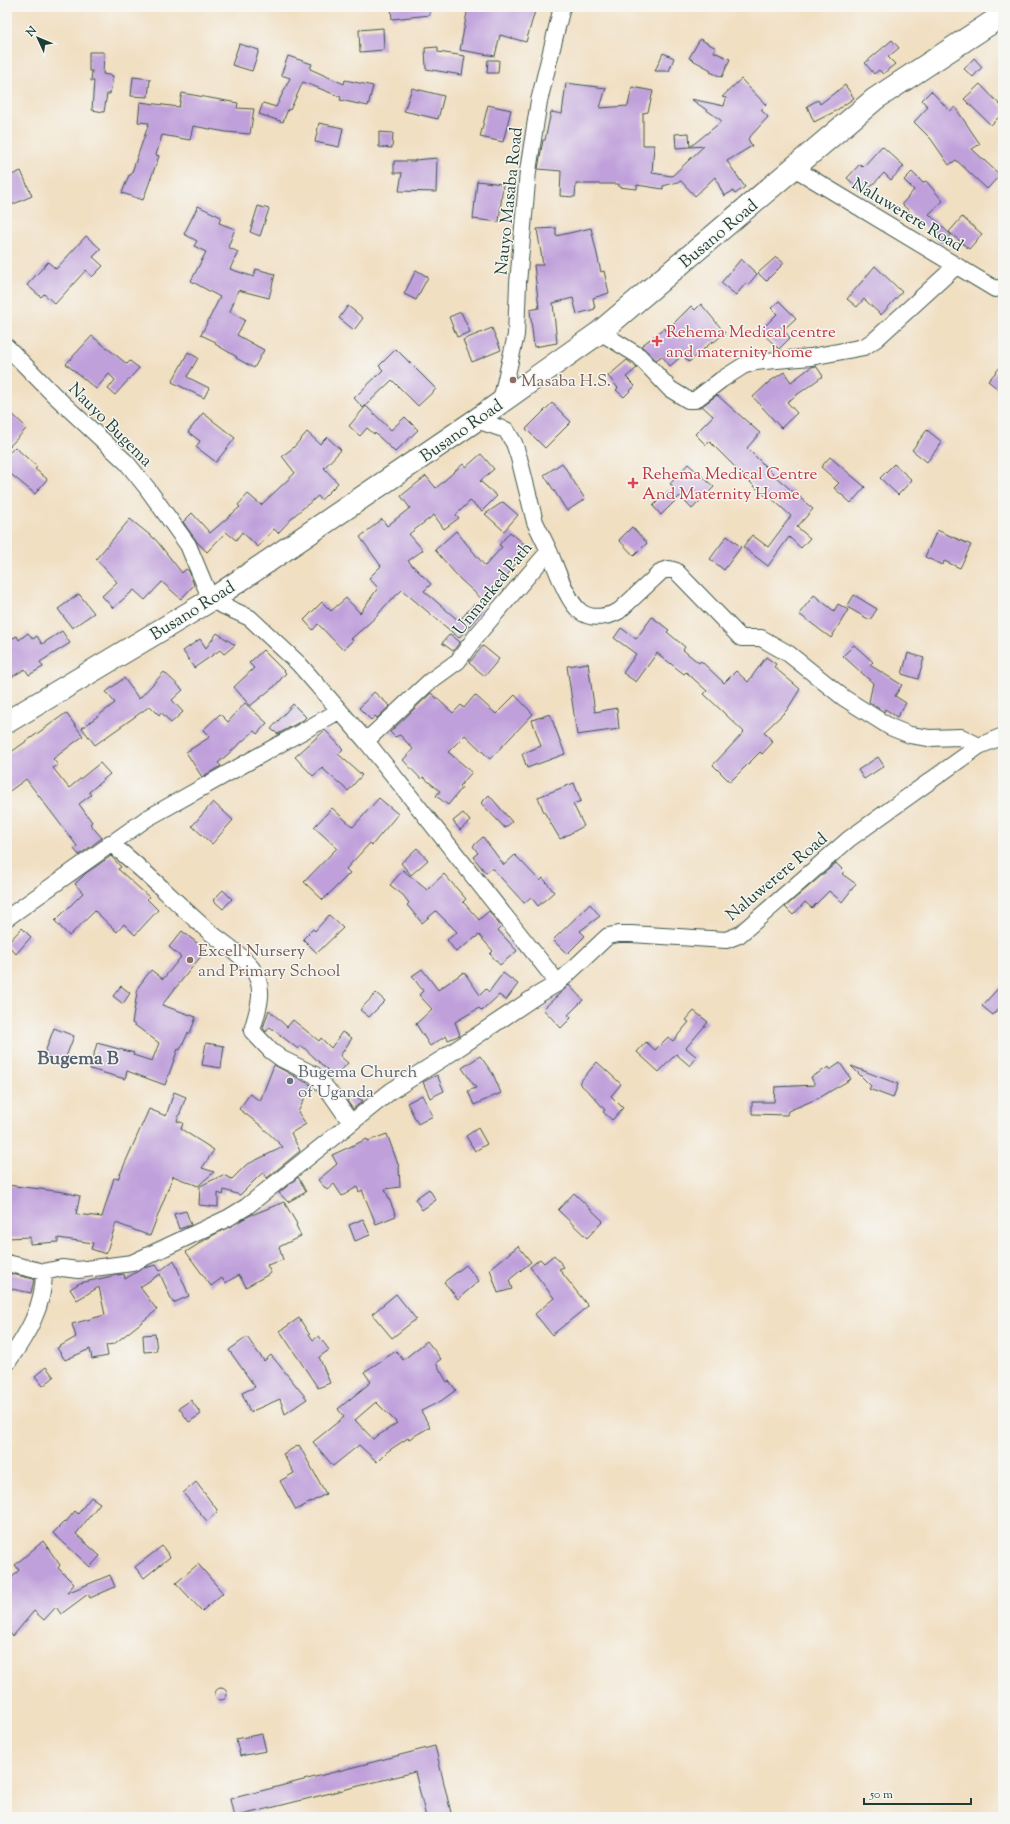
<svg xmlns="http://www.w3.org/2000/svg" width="1010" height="1824" viewBox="0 0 1010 1824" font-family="'Sorts Mill Goudy',serif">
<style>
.building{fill:#c0a0db;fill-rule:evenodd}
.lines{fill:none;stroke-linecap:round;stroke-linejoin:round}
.street-casing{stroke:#3e5549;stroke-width:18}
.secondary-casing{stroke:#3e5549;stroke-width:24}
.street{stroke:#fff;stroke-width:16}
.secondary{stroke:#fff;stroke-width:22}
.health-dot{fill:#e0444e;stroke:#f6f6f2;stroke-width:1.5}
.education-dot{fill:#8d6e63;stroke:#f6f6f2;stroke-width:1.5}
.worship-dot{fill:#6b7280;stroke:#f6f6f2;stroke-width:1.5}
.labels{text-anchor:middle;stroke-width:3;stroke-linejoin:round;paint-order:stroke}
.street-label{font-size:17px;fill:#1f3d34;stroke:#f6f6f2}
.health-label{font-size:17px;fill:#be3a42;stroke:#f6f6f2;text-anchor:start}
.education-label{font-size:17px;fill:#785e54;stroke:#f6f6f2;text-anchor:start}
.worship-label{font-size:17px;fill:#5b616d;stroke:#f6f6f2;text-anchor:start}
.quarter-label{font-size:19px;font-weight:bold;fill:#57606e;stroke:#f6f6f2}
</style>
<rect width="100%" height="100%" fill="#f6f6f2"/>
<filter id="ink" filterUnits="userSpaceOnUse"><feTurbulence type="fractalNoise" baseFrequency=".025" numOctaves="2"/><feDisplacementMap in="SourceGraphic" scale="8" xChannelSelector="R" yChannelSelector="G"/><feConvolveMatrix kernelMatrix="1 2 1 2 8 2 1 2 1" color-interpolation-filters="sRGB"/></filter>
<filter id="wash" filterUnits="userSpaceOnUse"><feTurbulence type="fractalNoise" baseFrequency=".012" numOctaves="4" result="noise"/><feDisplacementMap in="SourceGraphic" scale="16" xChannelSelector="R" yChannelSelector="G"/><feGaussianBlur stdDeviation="0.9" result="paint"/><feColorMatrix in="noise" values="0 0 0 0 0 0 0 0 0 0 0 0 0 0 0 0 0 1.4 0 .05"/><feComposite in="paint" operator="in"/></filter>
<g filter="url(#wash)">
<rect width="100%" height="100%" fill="#f1dfc2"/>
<g id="blocks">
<path class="building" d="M391,7H429L430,15L392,19Z
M468,7H491L515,11L516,7H522L535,11L526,42L500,35L495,56L460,50Z
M383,28L384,50L360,52L359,30Z
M700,39L716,48L714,52L730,59L722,77L710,72L711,70L689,58Z
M892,40L899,48L888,57L895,64L883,74L879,70L874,74L865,63Z
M239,44L259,50L252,71L232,65Z
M438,47V52L465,56L462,75L426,69L425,48Z
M89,52H104L103,74L113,76L110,94H107L104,112L92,110L94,81H91L92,71H89Z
M663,53L674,58L669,71H655Z
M288,56L312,64L310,69L344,84L345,80L373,86L368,106L340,100L341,97L303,82L290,110L288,109L283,122L259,114L263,103L276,107L290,78L281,75Z
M974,58L982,67L973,77L964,69Z
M488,60H499L498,73H487Z
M133,77L150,79L148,97L131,96Z
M741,79L766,105L761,110L768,117L748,139L752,146L727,161L745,187L735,194L733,191L724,196L715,177L695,196L681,181L663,186V189L637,185V189L619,187V184H576L575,197L560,196L561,171L538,169L543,140H545L551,112L562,114L566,83L606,88L600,108L628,106L632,87L653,91L648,112L643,113V145H654L652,173L672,176L704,146L676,148L675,134L689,133L690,147L722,121L691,99L724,106L726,98L722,97Z
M980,84L1003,108V113L991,125L964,99Z
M845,85L854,98L834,112L814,122L807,106L818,100L820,104Z
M412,88L444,96L438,119L404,111Z
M931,91L950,111L955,107L980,144L972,149L1000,175L987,189L956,160L949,165L931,139L914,122L928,107L922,100Z
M182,93L238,103L237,108L254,109L250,134L226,132L193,126L190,140L162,135L156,155L159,156L143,200L122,193L129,175H131L149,123L138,122L140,102L179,107Z
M488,105L511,110L503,142L480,137Z
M319,123L343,128L339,147L315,142Z
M379,132L393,133L392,148L379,147Z
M882,146L904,166L891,180L884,173L864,194L847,178L860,164L863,167Z
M437,158L436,192L399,191L402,173H394V161H415V160Z
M21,171L32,196L7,207V177Z
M912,172L923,183L926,181L943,201L929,214L951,235L942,244L902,204L914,190L904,180Z
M477,181L503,184L499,222L473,219Z
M198,206L221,217L219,223L235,229L228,247L238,252L230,269L254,277L256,269L275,274L269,298L238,290L230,312L245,320L237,335L264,350L254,368L236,358L237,357L215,344L216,342L201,335L220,297L191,281L206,252L194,246L197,241L184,234Z
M258,206L269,209L260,236L250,232Z
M962,217L982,234L969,249L949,232Z
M556,228V236L591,228L601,272L604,271L609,293L593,298L595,309L577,314L573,298L553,303L557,343L534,347L530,310L539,308L534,265H543L537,229Z
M86,236L101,249L93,257L103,266L92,277L86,270L55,304L44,294L41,297L27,285L48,262L56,269Z
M776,257L784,263L766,281L758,273Z
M741,259L757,274L748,285L746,283L736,295L721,283Z
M875,266L902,292L881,315L864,299L857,307L847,299Z
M416,270L428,277L416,300L404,294Z
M779,301L796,318L783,330L790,338L779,349L760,331L777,314L771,308Z
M701,304L725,333L714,342L713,341L689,362L683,355L670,366L662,356L656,360L641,346L665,328L666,331L691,306L695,310Z
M348,306L363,318L354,330L339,318Z
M461,312L470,332L457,337L449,317Z
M492,328L501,350L472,362L463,340Z
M92,336L127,364L130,361L139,368L115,395L108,389L115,380L109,374L96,389L66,364Z
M396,349L436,389L418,406L392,380L363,408L354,398L383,370L379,366Z
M188,352L198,358L187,377L209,388L204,398L172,382Z
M627,360L637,368L626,377L635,386L624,397L616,390L618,388L608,376Z
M1003,364V383L998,389L988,381Z
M816,366L823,376L787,402L797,413L781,428L753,397L769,382L784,372L791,382L811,367Z
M717,395L760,433L747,448L775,476L813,509L797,527L810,538L801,548L789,537L768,566L743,547L752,535L768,547L791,516L769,496L767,498L758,488L757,489L709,441L706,445L695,434L713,416L702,406Z
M552,403L571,422L545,448L526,429Z
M366,406L391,430L405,417L418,430L395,452L375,433L374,434L367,428L360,436L349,426Z
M7,409L27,428L7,449Z
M203,413L235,438L216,462L196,447L200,441L188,432Z
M927,430L942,442L927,462L912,450Z
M307,432L320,444L327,437L341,450L324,468L338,483L321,500L318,496L296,514L278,533L274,529L258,547L242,532L236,540L226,532L207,552L197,542L183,522L192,513L210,533L240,507L238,505L248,494L261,505L295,473L282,456L293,448Z
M15,447L37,467L35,469L47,479L35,494L7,471V455Z
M481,454L494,469L480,481L497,496L482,511L470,501L456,515L459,518L444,529L434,515L409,534L423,550L408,561L431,584L424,591L459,621L474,604L482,611L459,638L402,590L384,607L377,616L351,639L353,640L343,650L318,624L313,630L304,620L322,602L331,611L346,598L360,613L378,588L369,578L381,566L360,537L382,519L387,526L410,508L401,496L426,476L436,488L463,464L466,467Z
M830,457L865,487L851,503L834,488L839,483L821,467Z
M562,463L585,499L567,511L544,475Z
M688,464L714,487L692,509L680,496L661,515L653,506L673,486L670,484Z
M894,464L912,480L898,495L880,478Z
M503,502L518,515L504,531L485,514Z
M130,519L156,540L182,573L186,569L189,571L194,585L181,599L162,582L145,600L134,590L113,608L102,596L117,582L96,559Z
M632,527L647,543L634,556L619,540Z
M937,530L971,545L960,568L944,561L943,565L925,557Z
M456,531L485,566L502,547L499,545L510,532L528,547L503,581L496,588L494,586L483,600L460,579L435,550Z
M727,536L741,547L724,570L710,559Z
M79,594L94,613L72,628L58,609Z
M814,595L834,611L838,604L848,610L831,638L799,614Z
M854,595L877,609L870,620L847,607Z
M652,617L669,630L667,632L685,647L683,650L699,663L701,661L724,683L736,671L748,682L766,657L776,664L774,667L800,689L787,710L764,732L773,742L762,754L760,752L730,782L713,765L744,732L704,694L707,691L686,672L684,674L657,653L636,682L623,673L636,654L614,638L621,628L636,639Z
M62,631L70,643L40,662L43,667L29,675L25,669L7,680V641L17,636L19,640L28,633L33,639L37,636L42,644Z
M217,633L235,645L224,654L220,650L194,668L183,651L200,639L206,648Z
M450,634L460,642L453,651L442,643Z
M854,645L873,662L870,665L902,685L895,696L906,703L897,717L885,709L884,712L869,702L873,683L843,656Z
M483,646L499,659L485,676L469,663Z
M263,650L286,673L275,686L250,706L234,687L254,668L249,663Z
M908,653L924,658L918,679L902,674Z
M588,663L595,712L617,708L619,729L577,735L567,666Z
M164,672L183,690L172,700L183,712L171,723L161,712L159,715L150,706L95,745L82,728L115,703L106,692L124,678L139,699Z
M374,692L390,706L377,718L375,716L371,720L359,708Z
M431,693L453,713L461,705L464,708L475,695L496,714L515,695L533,714L490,759L465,735L448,752L472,772L460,786L462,788L448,805L436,796L440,791L423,777L421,779L403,760L413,749L400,735L395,737L390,732Z
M245,703L267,723L257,734L254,731L218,763L221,766L202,777L186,752L210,737L203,730L220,714L228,722Z
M293,704L306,717L303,720L278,734L271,729Z
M66,713L83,736L53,759L58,765L53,768L69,788L100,763L110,774L89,792L91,795L79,804L92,822L90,824L102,838L79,855L74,849L77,846L26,779L7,793V755Z
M550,714L565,754L527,768L522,754L541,746L532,720Z
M325,730L343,749L338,754L362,775L348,791L322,768L313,776L295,757Z
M878,757L884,766L864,779L858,770Z
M574,783L581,801L573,804L584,826L560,839L543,810L538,797Z
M489,795L512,822L505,828L481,803Z
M379,798L398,814L372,845L370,843L346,869L350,873L323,900L304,882L337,848L314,827L332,808L353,827Z
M213,802L233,820L212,844L192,826Z
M463,813L470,821L460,830L453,821Z
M483,837L504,865L515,855L540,881L543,878L554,892L538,906L531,897L524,903L492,868L486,873L473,857L478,853L473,846Z
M417,848L428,860L411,875L401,863Z
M111,856L121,867L118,869L149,897L147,899L158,910L135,935L124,924L117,932L95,911L69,936L55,921L83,893L75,884L86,873Z
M836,863L844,871L842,874L856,884L842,902L829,891L812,908L805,902L793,915L785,907Z
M403,870L427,890L444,874L466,899L463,902L479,920L489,911L501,927L498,930L517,951L500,965L490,954L493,951L479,935L456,952L447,940L457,932L436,911L422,923L407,905L409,903L403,895L390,885Z
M223,890L232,899L223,909L213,900Z
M590,904L600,916L580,931L585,936L567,954L553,940Z
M329,915L343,928L317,953L303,939L313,929L315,931Z
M22,928L31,937L16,954L7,944Z
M182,931L206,950L162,1005L196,1017L190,1033H188L180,1050L178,1049L165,1085L127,1071L125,1079L90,1069L97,1043L134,1053L133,1055L152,1061L159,1043L132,1023L138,987L151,970L163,979L181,957L169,947Z
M422,969L438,990L464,972L480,995L486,989L489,992L503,973L518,984L506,1000L499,995L482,1011L479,1008L455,1022L460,1035L448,1040L446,1036L430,1046L416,1024L432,1009L419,995L423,991L412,976Z
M1003,983V1004L993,1015L982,1006Z
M569,985L583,1000L568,1015L571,1018L561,1028L543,1009Z
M121,986L130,993L123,1004L113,996Z
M376,993L385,1001L369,1017L360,1010Z
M269,1010L287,1027L293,1020L319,1041L321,1038L331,1048L342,1032L352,1038L340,1056L348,1063L335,1077L301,1045L298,1049L270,1027L266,1032L263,1028Z
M694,1011L708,1022L686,1048L697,1057L690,1066L676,1054L659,1072L637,1052L646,1042L655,1050L668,1037L673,1041L689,1022L686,1020Z
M54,1028L74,1036L64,1062L44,1055Z
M206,1043L224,1046L221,1068L202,1065Z
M480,1056L493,1074L501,1093L474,1105L468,1091L476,1088L462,1068Z
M597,1062L621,1084L611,1096L623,1108L612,1120L603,1112L605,1110L592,1095L579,1083Z
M840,1063L851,1079L819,1098L788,1111L787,1115L752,1114V1102H774L775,1087L815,1085L811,1077L829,1067L830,1070Z
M274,1065L311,1085L298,1112L306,1124L291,1133L300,1151L267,1178L263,1172L240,1195L224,1190L223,1195L218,1193V1207L199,1205L200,1186L223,1175L232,1179L246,1165L283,1147L260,1125L239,1109L250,1094L260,1101Z
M851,1066L898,1084L893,1098L869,1089L871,1086Z
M437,1075L444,1091L430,1098L423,1082Z
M174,1092L186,1097L177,1121L183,1123L181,1129L214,1150L202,1168L214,1172L198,1186L173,1176L150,1236L116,1223L106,1254L91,1249L93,1243L58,1238V1242L30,1244V1237L7,1238V1185L64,1192L80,1196L76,1214L102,1217L114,1178L118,1179L149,1109L166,1116Z
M353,1095L363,1101L353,1109L347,1101Z
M422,1095L433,1116L418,1124L407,1103Z
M478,1128L487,1144L475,1151L466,1136Z
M387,1134L399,1167L400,1187L385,1189L396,1216L376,1224L362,1190L359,1192L357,1187L342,1196L334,1184L327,1190L318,1180L337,1164L332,1155L367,1139L368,1141Z
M298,1177L306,1192L288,1202L279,1193Z
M429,1189L436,1200L422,1210L415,1199Z
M574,1193L603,1221L587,1238L558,1210Z
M284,1202L297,1224L296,1225L301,1236L279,1247L283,1260L267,1265L271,1273L246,1287L239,1275L225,1283L222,1278L211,1286L186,1252L208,1238L249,1216Z
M186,1211L191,1225L179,1229L174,1214Z
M363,1219L370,1235L355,1241L349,1225Z
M518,1246L531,1262L509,1280L512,1289L498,1293L490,1269Z
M554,1255L564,1267L559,1269L588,1306L552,1335L535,1314L554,1298L530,1267L540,1259L544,1263Z
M174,1260L189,1296L173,1303L160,1274L140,1287L157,1310L114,1344L106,1345L108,1356L92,1359L90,1349L65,1360L57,1348L76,1337L72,1324L105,1315L99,1287L77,1300L70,1289L80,1283L117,1275L124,1274L125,1279L143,1268L156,1265L160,1271Z
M466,1265L479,1281L458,1299L444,1282Z
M7,1273L34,1279L31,1293L7,1288Z
M396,1294L416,1319L392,1338L372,1314Z
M299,1318L313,1340L319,1336L329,1350L319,1357L330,1383L318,1388L280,1331Z
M155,1334L157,1351L144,1352L143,1335Z
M247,1337L264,1361L271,1355L307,1399L285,1414L280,1399L250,1412L242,1393L255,1387L229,1350Z
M427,1341L441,1359L436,1363L447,1382L449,1381L456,1390L441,1401L421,1411L430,1427L409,1439L408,1438L388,1451L377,1462L359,1445L333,1466L313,1442L344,1417L338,1409L371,1382L364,1372L396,1351L403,1360ZM376,1402L397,1423L373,1439L355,1420Z
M46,1367L54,1377L43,1386L35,1376Z
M191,1400L201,1414L189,1422L179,1408Z
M299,1445L326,1494L296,1510L280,1481L294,1473L283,1454Z
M196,1482L218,1511L207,1521L183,1493Z
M91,1497L100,1503L76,1534L100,1556L90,1567L53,1533L64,1522L65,1523L75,1511L78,1514Z
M43,1541L60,1565L58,1568L74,1584L67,1593L110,1575L115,1587L90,1598L88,1594L61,1614L56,1607L44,1620L34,1611L13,1636L7,1630V1583L19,1570L15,1565Z
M162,1546L170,1557L144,1578L135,1567Z
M198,1564L223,1593L202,1611L176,1583Z
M215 1694a6 6 0 1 1 12 0a6 6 0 1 1-12 0Z
M262,1734L266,1751L240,1756L236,1739Z
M435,1746L452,1817H426L415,1772L234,1817L230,1799Z"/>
</g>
</g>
<g filter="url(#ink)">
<use href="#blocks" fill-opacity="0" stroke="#3e5549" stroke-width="1"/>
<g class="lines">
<defs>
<path id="street" d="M794,168L995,289L1003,287
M600,332L639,356L670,389L688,400H695L721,380L743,366L755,362L811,357L864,347L876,339L956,266
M7,347L53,394L127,463L147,488L188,545L211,600L250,618L299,664L366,741L558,983L536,996L445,1057L391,1091L246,1207L228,1218L132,1263L78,1270L62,1268L44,1272L7,1263
M501,401L516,335L518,283L528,171L539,101L562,7
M549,551C556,567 567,602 581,612C592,620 608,617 619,611L662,571L669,569L676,571L741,638H761L789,654L844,698L890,727L910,735L929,738L961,737L979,746
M366,741L429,682L458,661L477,635L549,551L535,522L519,458L514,443L506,430L476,420
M110,843C145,870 173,900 206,929C221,942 252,960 258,980C264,996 256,1015 252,1031L271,1051L282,1059L315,1075L331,1094L351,1123
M7,918L146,819L339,711
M558,983L608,936L619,934H631L726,940L739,935L849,839L979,746L1003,736
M7,1363C27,1335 44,1307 44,1272"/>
<path id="secondary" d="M7,722L211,600L476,420L600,332L875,99L1003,15"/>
</defs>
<use href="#street" class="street-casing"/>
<use href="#secondary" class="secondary-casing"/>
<use href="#street" class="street"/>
<use href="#secondary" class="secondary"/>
</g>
</g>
<g class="health-dot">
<path d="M655 335h4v4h4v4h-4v4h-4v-4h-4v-4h4z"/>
<path d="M631 477h4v4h4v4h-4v4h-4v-4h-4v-4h4z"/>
</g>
<g class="education-dot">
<circle cx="513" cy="380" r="4"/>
<circle cx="190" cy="960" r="4"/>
</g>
<circle class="worship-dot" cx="290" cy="1081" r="4"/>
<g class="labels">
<g class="street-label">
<text transform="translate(508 201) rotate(-84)" y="6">Nauyo Masaba Road</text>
<text transform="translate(908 214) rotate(31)" y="6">Naluwerere Road</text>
<text transform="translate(718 233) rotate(-40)" y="6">Busano Road</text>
<text transform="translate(111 424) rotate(45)" y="6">Nauyo Bugema</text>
<text transform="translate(461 430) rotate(-35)" y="6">Busano Road</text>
<text transform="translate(492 588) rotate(-51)" y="6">Unmarked Path</text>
<text transform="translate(192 610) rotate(-32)" y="6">Busano Road</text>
<text transform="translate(776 876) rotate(-40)" y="6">Naluwerere Road</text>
</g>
<g class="health-label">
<text x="666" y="337">Rehema Medical centre<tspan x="666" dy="20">and maternity home</tspan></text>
<text x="642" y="479">Rehema Medical Centre<tspan x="642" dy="20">And Maternity Home</tspan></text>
</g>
<g class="education-label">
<text x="521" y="386">Masaba H.S.</text>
<text x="198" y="956">Excell Nursery<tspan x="198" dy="20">and Primary School</tspan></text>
</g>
<g class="worship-label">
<text x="298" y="1077">Bugema Church<tspan x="298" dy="20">of Uganda</tspan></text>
</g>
<g class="quarter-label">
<text x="78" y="1064">Bugema B</text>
</g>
</g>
<rect width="1010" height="1824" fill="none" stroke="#f6f6f2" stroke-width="24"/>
<g transform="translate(38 38) rotate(314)" stroke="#f6f6f2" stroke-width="3" paint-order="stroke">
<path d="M0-3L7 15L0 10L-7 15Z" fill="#1f3d34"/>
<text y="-6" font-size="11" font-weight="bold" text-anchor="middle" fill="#1f3d34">N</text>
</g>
<path d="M864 1798v6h107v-6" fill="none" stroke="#1f3d34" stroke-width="2"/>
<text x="870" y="1798" font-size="12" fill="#1f3d34" stroke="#f6f6f2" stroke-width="3" paint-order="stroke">50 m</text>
</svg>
